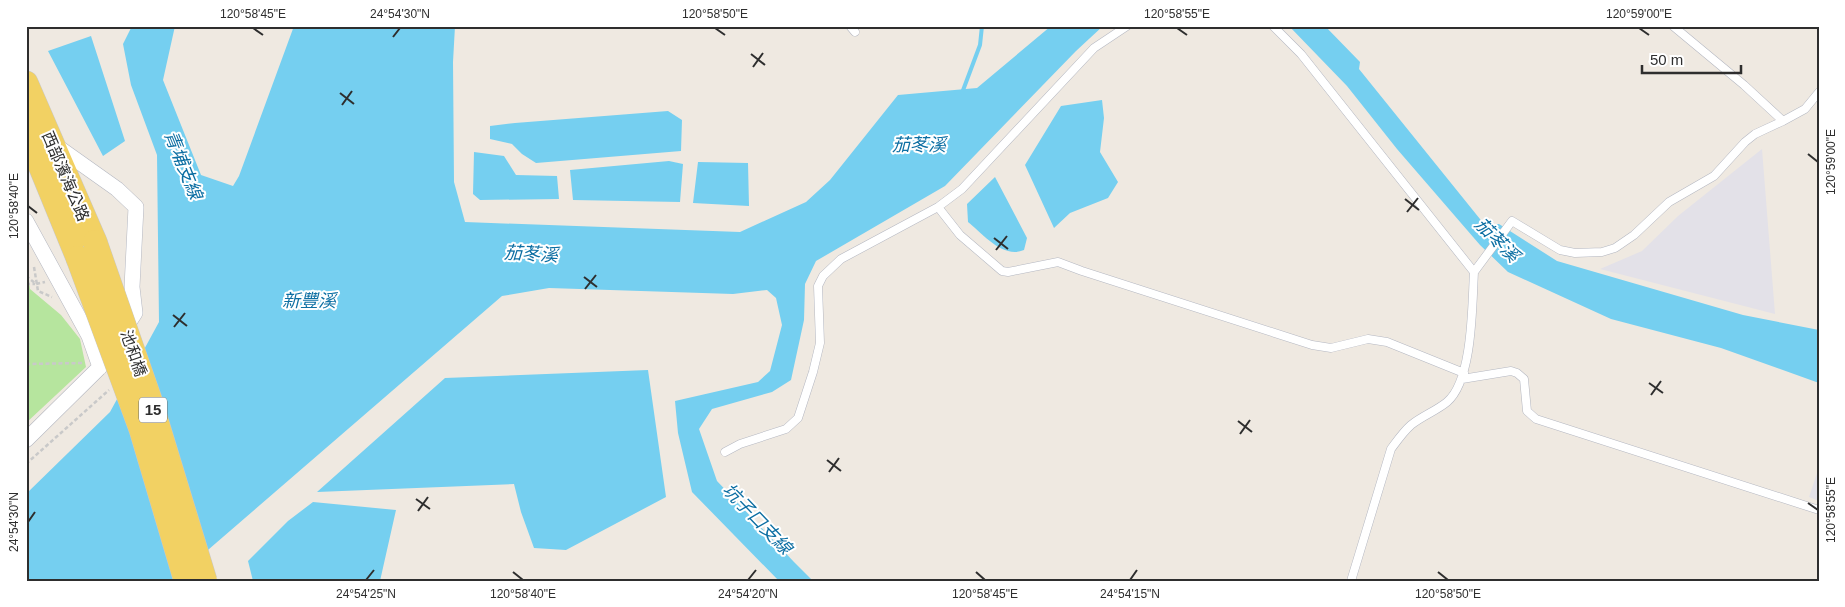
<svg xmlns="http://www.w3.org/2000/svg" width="1845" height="607" viewBox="0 0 1845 607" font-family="Arial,'Noto Sans TC',sans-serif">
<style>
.industrial{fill:#e3e1e8}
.green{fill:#b6e59e}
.water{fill:#75cff0}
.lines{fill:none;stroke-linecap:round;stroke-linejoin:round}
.stream{stroke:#75cff0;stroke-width:4}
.service-casing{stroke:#b4b7c1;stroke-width:9}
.minor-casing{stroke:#b4b7c1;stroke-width:16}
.primary-casing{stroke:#c9c9c9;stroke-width:25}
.path{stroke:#c9c9c9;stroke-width:2.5;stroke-dasharray:4 2.5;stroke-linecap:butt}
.service{stroke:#fff;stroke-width:8}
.minor{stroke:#fff;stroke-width:15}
.primary{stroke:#f2d163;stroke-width:24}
.primary-bridge-casing{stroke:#c9c9c9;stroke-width:25;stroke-linecap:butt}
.primary-bridge{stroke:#f2d163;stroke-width:24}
.ticks{fill:none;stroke:#2e2e2e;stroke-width:2}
.labels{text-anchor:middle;stroke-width:4;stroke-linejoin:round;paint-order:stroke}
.shield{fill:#fff;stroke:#6d6d6d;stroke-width:1}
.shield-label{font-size:15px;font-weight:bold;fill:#2e2e2e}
.street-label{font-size:16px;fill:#2e2e2e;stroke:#fff}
.water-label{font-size:18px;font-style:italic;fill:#0d6fa3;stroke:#fff}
.neatline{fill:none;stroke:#2e2e2e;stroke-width:2}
.ticks-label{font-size:12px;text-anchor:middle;fill:#2e2e2e}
</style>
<rect width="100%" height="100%" fill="#efe9e1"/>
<path class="industrial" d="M1762,149L1775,314L1600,269L1642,251L1678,216Z
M1819,467V501L1809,497Z"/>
<path class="green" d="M26,252L30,289L61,315L80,339L86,367L26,423Z"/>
<path class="water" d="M132,26H175L163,80L201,175L233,186L239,176L294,26H455L453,62L454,182L465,222L740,232L806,202L830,180L898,95L977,88L1051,26H1103L1076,51L945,186L816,261L805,284L804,320L791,380L772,392L712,409L699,429L717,481L794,562L813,581H779L692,492L678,433L675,401L758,382L770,371L782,325L776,298L767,290L733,294L549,288L502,296L172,581H26V494L110,412L159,322L157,155L131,85L123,44Z
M1289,26H1325L1360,62L1359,69L1484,224H1499L1557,261L1743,315L1819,330V383L1721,348L1611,319L1508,272L1480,245L1397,149L1347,86Z
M91,36L125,141L103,156L48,51Z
M1102,100L1104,118L1100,152L1118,182L1108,198L1070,213L1054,228L1025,165L1061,106Z
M668,111L682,120L681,151L536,163L522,154L512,144L490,139V126L515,123Z
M474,152L504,156L516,175L557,176L559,199L480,200L473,194Z
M669,161L683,164L680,202L573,200L570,170Z
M698,162L748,163L749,206L693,203Z
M995,177L1027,238L1024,250C1003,259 983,234 968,222L967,204Z
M648,370L666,497L566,550L534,548L521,512L514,484L317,492L445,378Z
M313,502L396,510L380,581H253L248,561L288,521Z"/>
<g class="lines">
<path class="stream" d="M962,93L980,45L982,26"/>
<defs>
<path id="service" d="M850,26L855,32
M1273,26L1301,54L1474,272C1472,305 1473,380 1447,402C1436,411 1422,416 1411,425C1403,432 1397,441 1391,449L1351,581
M1673,26L1744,85L1783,121L1805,109L1819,92
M938,207L960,235L1002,271L1008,272L1058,262L1082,271L1312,345L1331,348L1368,339L1387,342L1464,373
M1474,272L1512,221L1560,250L1575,253L1602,252L1615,248L1634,235L1669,202L1714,176L1745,142L1755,134L1783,121
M1462,379L1511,371L1517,373L1524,379L1527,411L1536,419L1819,510
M725,452L740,444L786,429L798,418L813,372L820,343L818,286L823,276L841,259L938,207L962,189L1094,48L1127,26"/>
<path id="minor" d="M26,221L89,336L100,367
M26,440L100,367L135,313L132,287L136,207L117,189L55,145"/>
<path id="primary" d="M26,83L95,242
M26,131L78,258"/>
</defs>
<use href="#service" class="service-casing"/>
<use href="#minor" class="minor-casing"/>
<use href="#primary" class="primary-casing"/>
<path class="path" d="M34,267L38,291L52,297
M26,276L36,284L45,282
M26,284H35
M26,364L84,363
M26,464L109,390"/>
<use href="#service" class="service"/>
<use href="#minor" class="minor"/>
<use href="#primary" class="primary"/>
<defs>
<path id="primary-bridge" d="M95,242L149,397L205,581
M78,258L141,429L186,581"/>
</defs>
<use href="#primary-bridge" class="primary-bridge-casing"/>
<use href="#primary-bridge" class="primary-bridge"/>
</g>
<path class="ticks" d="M253,28L263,35M715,28L725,35M1177,28L1187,35M1639,28L1649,35M393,37L400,28M751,54L765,65M753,67L763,53M340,93L354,104M342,105L352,91M1808,154L1818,162M1405,199L1419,210M28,206L37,213M1407,212L1418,198M994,238L1008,249M996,250L1007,236M584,277L597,287M585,289L596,275M173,315L187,326M174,327L185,313M1649,383L1663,393M1651,395L1661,381M1238,421L1252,432M1240,434L1250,420M827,460L841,471M829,472L839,458M416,499L430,509M1808,503L1818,510M418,511L428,497M28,522L35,512M513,572L523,580M976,572L985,580M1438,572L1448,580M366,580L374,570M748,580L756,570M1130,580L1137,570"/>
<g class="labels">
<rect class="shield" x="139" y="397.5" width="28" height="25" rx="4"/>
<g class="shield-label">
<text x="153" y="415">15</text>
</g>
<g class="street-label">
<text transform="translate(66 176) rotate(67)" y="6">西部濱海公路</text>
<text transform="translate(134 353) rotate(71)" y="6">池和橋</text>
</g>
<g class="water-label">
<text x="919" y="151">茄苳溪</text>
<text transform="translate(183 165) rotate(68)" y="6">青埔支線</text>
<text transform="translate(1497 240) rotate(45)" y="6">茄苳溪</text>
<text transform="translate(531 254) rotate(3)" y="6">茄苳溪</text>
<text x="309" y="307">新豐溪</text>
<text transform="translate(757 519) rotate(46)" y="6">坑子口支線</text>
</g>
</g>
<rect width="1845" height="607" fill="none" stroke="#ffffff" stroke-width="55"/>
<path d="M1642 65v8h99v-8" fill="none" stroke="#2e2e2e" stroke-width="2.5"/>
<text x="1650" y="65" font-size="15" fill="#2e2e2e" stroke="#ffffff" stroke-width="4" paint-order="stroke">50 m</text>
<rect x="28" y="28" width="1790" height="552" class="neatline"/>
<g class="ticks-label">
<text x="253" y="18">120°58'45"E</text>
<text x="400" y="18">24°54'30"N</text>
<text x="715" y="18">120°58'50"E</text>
<text x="1177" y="18">120°58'55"E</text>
<text x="1639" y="18">120°59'00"E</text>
<text transform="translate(1831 162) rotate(-90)" y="4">120°59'00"E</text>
<text transform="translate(14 206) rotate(-90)" y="4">120°58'40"E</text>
<text transform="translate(1831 510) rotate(-90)" y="4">120°58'55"E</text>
<text transform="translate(14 522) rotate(-90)" y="4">24°54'30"N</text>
<text x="366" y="598">24°54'25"N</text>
<text x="523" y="598">120°58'40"E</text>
<text x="748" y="598">24°54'20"N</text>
<text x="985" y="598">120°58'45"E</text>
<text x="1130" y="598">24°54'15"N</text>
<text x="1448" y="598">120°58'50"E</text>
</g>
</svg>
